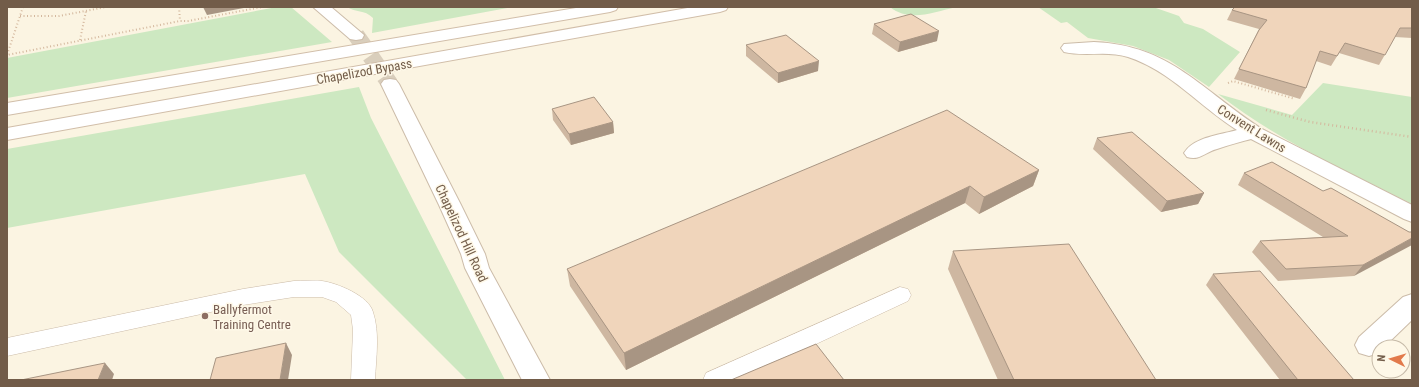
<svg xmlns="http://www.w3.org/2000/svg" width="1419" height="387" viewBox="0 0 1419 387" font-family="'Roboto Condensed',sans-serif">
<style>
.green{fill:#cde8c1}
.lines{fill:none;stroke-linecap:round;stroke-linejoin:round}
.street-tunnel{stroke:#d9cebc;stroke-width:17;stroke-dasharray:17 8;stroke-linecap:butt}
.lane-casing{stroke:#ccbca9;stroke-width:1}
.street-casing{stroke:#ccbca9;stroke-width:2}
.secondary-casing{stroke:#d1bea9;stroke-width:2}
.path-far1{stroke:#d4b89e;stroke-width:2;stroke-dasharray:1 2.5;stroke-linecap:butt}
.path{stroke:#d4b89e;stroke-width:2.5;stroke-dasharray:1 3;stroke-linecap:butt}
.lane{fill:#fff;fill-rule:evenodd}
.street{fill:#fff;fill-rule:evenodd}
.secondary{fill:#fff;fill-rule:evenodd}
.wall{fill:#ceb7a1}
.shaded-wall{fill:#a89583}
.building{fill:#f0d5bb;stroke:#a89583}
.education-dot{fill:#8d6e63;stroke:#fef8e8;stroke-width:1.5}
.labels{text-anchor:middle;stroke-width:3;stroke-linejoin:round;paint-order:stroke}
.street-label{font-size:13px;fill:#725c49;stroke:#fef8e8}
.education-label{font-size:13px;fill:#785e54;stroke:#fef8e8;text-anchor:start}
</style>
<rect width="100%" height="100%" fill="#fbf4e2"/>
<path class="green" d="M277,7H291L332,42L7,98V58Z
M347,7H513L372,33L373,18C364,9 356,13 347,7Z
M890,7H957C933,12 910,23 890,7Z
M1038,7H1153L1179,16L1184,23L1203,29L1240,52L1209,87L1169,60L1133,46L1088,38L1067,22L1061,23Z
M1323,83L1412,97V204C1346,171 1277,140 1218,94L1292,115Z
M359,87L371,118L505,380H467L339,252L305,174L7,228V149Z"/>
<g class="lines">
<path class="street-tunnel" d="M356,35L390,84"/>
<defs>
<path id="lane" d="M294,281C303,281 313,280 322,281C337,283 369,296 373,312C380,333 376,358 375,380H351L353,330L351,315L336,302L322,297H294L243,305L7,356V338L243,289Z
M900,287L908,289L911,295L908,301L739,380H703L706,373Z"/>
<path id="street" d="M313,7H331L364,35L362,39L356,40L350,39Z
M1094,42C1171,45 1202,91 1262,129L1412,205V222L1404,219L1251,139C1240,142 1228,145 1217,149C1205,152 1200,161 1187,157L1184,153C1194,137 1220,135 1237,130C1200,107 1171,71 1128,57C1107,50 1085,57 1064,52L1061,48L1064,44Z
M390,79L396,80L399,84L461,205L485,254L489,268L550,380H522L465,268L461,254L439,205L381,84L384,80Z
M1412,294V320L1384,347H1379V353L1369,356L1359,353L1355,345L1359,337L1403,297Z"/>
<path id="secondary" d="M582,7H618L616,10L610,12L7,115V103Z
M693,7H728L726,10L720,12L7,140V128Z"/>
</defs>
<use href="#lane" class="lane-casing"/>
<use href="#street" class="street-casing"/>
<use href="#secondary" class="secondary-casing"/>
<path class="path-far1" d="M23,7L7,55L180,21H188L262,7
M179,7L180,21
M20,16H59L106,7
M80,40L86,11
M1228,83L1233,81L1295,99"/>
<path class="path" d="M1266,110L1310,122L1412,137"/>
<use href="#lane" class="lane"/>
<use href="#street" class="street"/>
<use href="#secondary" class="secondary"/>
</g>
<path class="wall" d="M1412,7V38L1395,37L1379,65L1339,53L1331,66L1316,61L1306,88L1300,99L1234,79L1259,29L1227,20L1232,10Z
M874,24L937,41L898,52L872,34Z
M746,45L818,71L778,83L746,56Z
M552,109L613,122L614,133L571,145L553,120Z
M1097,138L1204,193L1198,204L1161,212L1093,149Z
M1039,170L1033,186L979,214L965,203L626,370L570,286L567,269Z
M1244,173L1323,191L1409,232L1354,276L1278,281L1252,252L1260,241L1323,237L1238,185Z
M953,251L1156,380H998L948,269Z
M1213,274L1354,380H1280L1206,285Z"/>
<path class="shaded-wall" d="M203,7H249L207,15Z
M939,31L937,41L898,52L900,42Z
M819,61L818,71L778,83V73Z
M613,122L614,133L571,145L569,134Z
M1039,170L1033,186L979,214L984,197Z
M970,186L965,203L626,370L624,353Z
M1204,193L1198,204L1161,212L1167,201Z
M1412,238V245L1354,276L1363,265Z
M286,343L292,355L288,380H280Z
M105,363L114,374L112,380H98Z"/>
<path class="building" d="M1235,7H1412V28H1400L1385,55L1345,43L1337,56L1320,51L1306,88L1239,69L1259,30L1267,20L1232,10Z
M911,14L939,31L900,42L874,24Z
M786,35L819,61L778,73L746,45Z
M594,97L613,122L569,134L552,109Z
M947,110L1039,170L984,197L970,186L624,353L567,269Z
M1132,132L1204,193L1167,201L1097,138Z
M1272,162L1323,191L1331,188L1409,232H1412V238L1363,265L1286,269L1260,241L1348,236L1244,173Z
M1069,244L1156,380H1014L953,251Z
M1260,271L1354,380H1298L1213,274Z
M286,343L280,380H210L216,358Z
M816,344L844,380H731Z
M105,363L98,380H21Z"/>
<circle class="education-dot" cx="205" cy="316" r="4"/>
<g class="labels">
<g class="street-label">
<text transform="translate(364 71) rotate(-10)" y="5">Chapelizod Bypass</text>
<text transform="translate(1252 128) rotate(32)" y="5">Convent Lawns</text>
<text transform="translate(462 233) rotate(65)" y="5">Chapelizod Hill Road</text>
</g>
<g class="education-label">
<text x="213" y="314">Ballyfermot<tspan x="213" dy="15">Training Centre</tspan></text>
</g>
</g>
<rect width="1419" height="387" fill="none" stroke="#725c49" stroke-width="16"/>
<g transform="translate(1391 359) rotate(275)"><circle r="19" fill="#fef8e8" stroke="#c6baa8"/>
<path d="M0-3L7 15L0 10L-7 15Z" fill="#e27a4b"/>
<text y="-6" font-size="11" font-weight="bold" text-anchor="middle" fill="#725c49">N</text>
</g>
</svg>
